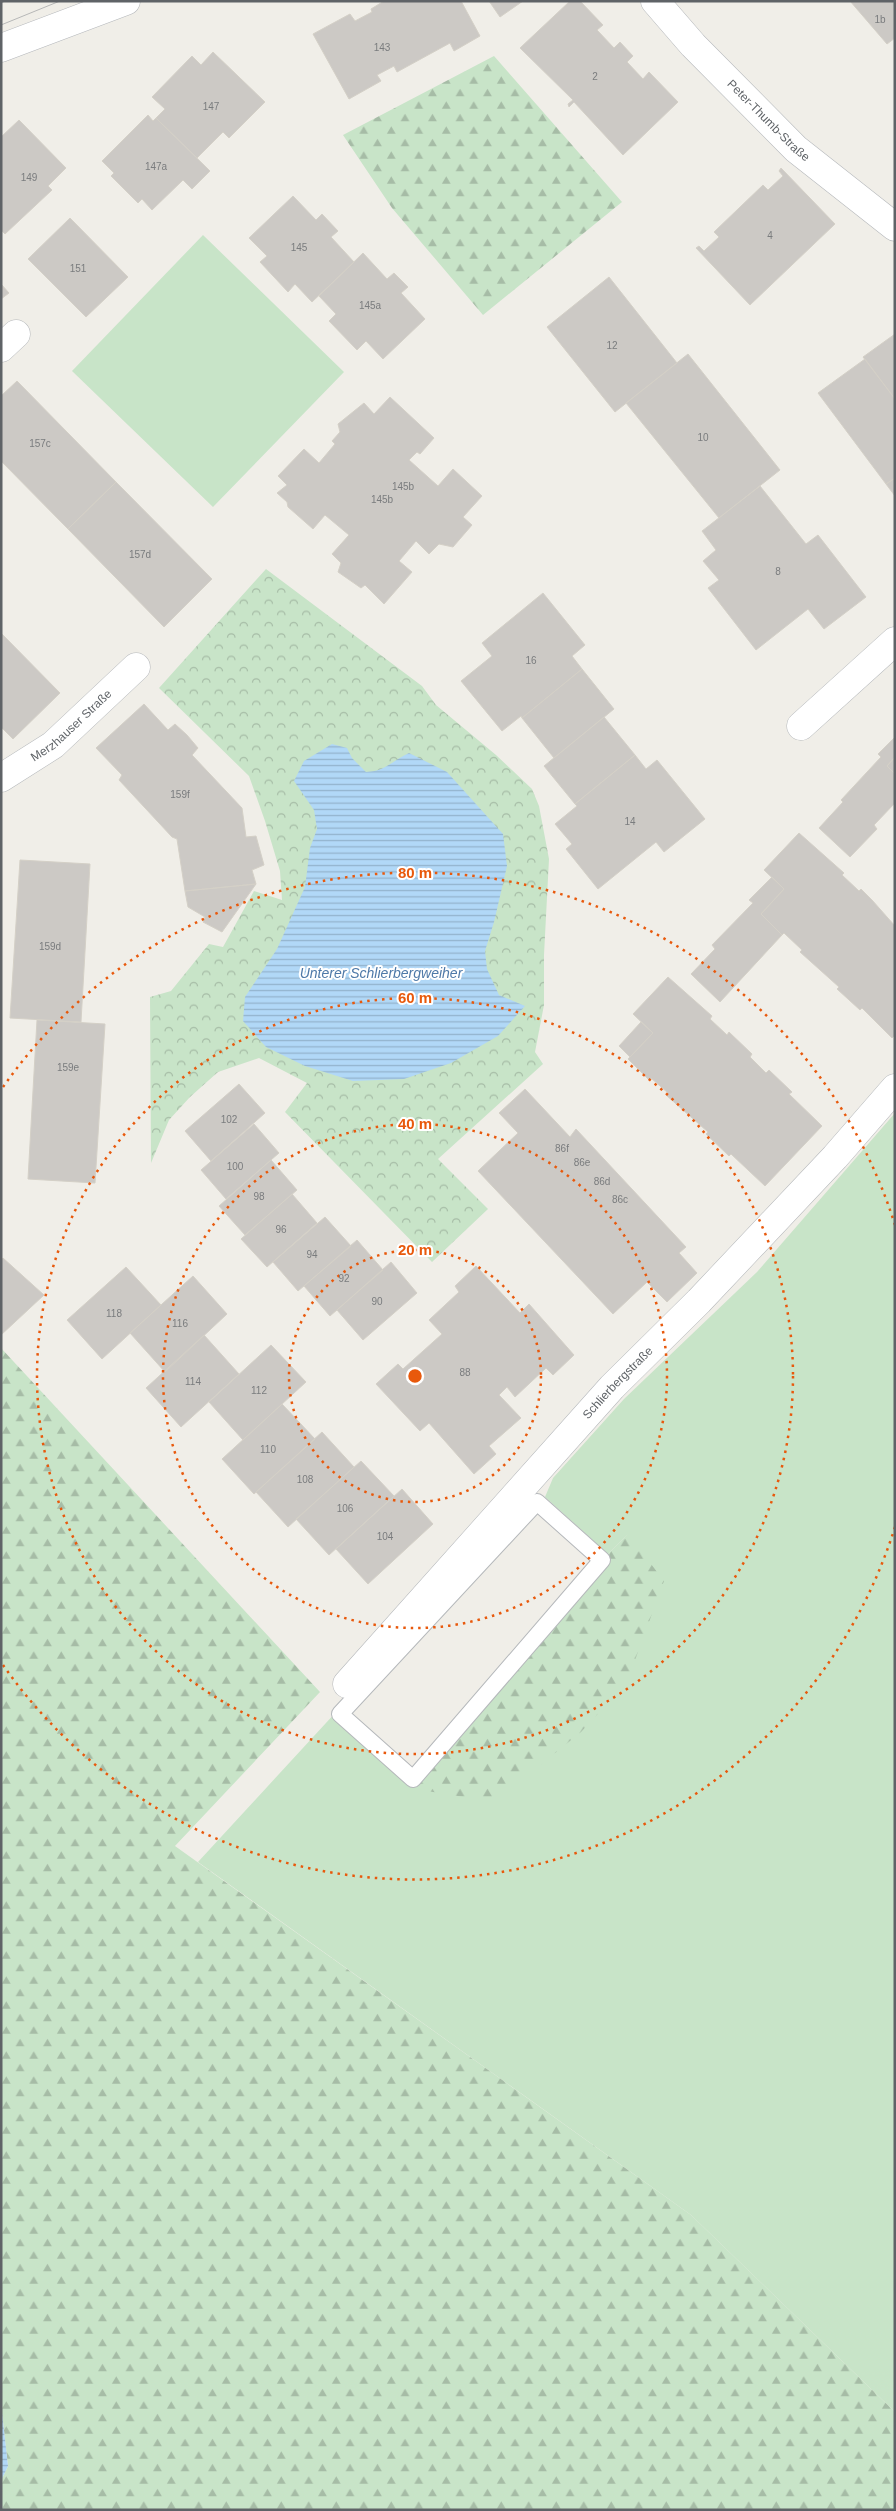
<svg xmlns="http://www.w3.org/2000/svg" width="896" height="2511" viewBox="0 0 896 2511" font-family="Helvetica,sans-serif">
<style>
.green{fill:#c8e4c8}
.forest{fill:url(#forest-firs)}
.park{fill:url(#park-crowns)}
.water{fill:url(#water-rules)}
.building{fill:#ccc9c5;stroke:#d4d0c7}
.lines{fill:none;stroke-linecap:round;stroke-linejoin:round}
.lane-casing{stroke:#b5b8bb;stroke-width:18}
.street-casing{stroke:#b5b8bb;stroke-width:29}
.secondary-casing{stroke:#b4b7bb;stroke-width:29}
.lane{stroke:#fff;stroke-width:16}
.street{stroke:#fff;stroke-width:28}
.secondary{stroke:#fff;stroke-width:28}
.tram{stroke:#b6b7b7;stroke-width:1}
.ring{fill:none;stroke:#e8590c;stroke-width:2.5;stroke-dasharray:2.5 5}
.labels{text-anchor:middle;stroke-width:4;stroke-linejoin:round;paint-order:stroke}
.number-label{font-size:10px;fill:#7a7c7e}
.street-label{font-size:12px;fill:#5f6367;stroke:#fff}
.water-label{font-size:14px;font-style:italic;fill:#4e79a8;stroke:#fff}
.centre{fill:#e8590c;stroke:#fff;stroke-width:2.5}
.ring-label{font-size:15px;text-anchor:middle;font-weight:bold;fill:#e8590c;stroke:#fff;stroke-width:4;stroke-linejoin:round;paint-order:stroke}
</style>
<defs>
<pattern id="forest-firs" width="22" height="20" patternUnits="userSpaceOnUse" patternTransform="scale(1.25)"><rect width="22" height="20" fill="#c8e4c8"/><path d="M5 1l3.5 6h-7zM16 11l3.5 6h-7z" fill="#a6bca6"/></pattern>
<pattern id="park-crowns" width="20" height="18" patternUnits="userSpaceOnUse" patternTransform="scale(1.25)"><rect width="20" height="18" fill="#c8e4c8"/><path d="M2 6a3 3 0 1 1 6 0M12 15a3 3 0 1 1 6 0" fill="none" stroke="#a6bca6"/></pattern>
<pattern id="water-rules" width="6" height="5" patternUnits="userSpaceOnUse" patternTransform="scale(1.25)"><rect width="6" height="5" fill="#b1d8f7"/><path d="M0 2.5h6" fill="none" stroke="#93b3cc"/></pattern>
</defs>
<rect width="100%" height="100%" fill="#f0eee8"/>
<path class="green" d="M203,235L344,372L213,507L72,371Z
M895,1113V2412L691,2215L198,1862L337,1711L413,1779L628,1534L608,1554L545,1497L553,1478L624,1399L757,1272Z"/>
<path class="forest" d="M494,56L622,202L483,315L392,208L343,135Z
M1,1348L320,1692L175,1846L691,2215L895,2412V2510H1V2481L8,2466L1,2404Z
M628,1534L664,1581L627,1682L581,1732L495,1802L427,1791L413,1779L602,1560Z"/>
<path class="park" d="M266,569L422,686L436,705L496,755L532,789L539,806L549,859L544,955V1005L535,1052L543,1064L438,1159L488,1209L432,1262L285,1112L307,1083L259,1058L218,1072L190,1097L169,1120L151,1163L150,997L171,991L209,944L223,947L254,891L282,900L280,871L265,821L249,776L159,688Z"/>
<path class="water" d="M332,744L347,748L352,758L366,772C386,771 392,761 409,753L447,772L503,834L507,866L494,922L485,951L487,969L499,995L525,1006L498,1036L451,1063L404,1079L353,1081L305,1066L266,1047L243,1021L245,997L277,949L305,887L310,848L317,829L314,810L294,781L304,761Z
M1,2404L8,2466L1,2481Z"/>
<path class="building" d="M384,1H461L480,36L454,51L450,43L397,72L394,66L377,75L381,81L349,99L313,34L350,14L355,21L372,12L371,9Z
M489,1H523L500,17Z
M570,1H580L603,25L597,30L614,48L620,42L633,56L627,62L643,79L649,72L678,102L623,155L574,102L569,107L568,104L573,100L520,48Z
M850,1H895V38L887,44Z
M213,52L265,102L229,138L223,132L197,158L156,118L165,109L152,97L192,56L201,65Z
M148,115L153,121L156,118L210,171L192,189L183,180L152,210L142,199L138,203L111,176L114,173L102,161Z
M19,120L66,168L48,186L52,190L5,234L1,230V137Z
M781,168L835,224L750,305L696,248L699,246L704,251L719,237L714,232L763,185L768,190L783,176L779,171Z
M293,196L316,220L322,214L338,231L331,237L354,262L312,302L295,284L288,292L260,262L267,256L249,238Z
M70,218L128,277L86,317L28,259Z
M363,253L387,279L394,273L408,287L401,293L425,319L383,359L366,341L357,350L329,321L336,314L319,296Z
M609,277L677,363L615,412L547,327Z
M1,284L9,293L1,299Z
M895,334V399L863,357Z
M688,354L780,470L719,518L626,403Z
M865,359L895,399V478L886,484L818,393Z
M17,381L116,482L68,529L1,461V396Z
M390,397L434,438L420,454L417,452L409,460L438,486L453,469L482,496L463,517L472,525L453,547L439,544L429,554L416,541L399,561L412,572L384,604L365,585L361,588L338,572L341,563L332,554L349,535L325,515L313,529L288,507L287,502L277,493L287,485L278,476L304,449L319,463L335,444L332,441L340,432L338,424L364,403L374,414Z
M895,478V496L886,484Z
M116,482L212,579L164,627L68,529Z
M760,486L806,544L818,535L866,597L824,629L808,609L756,650L708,588L719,580L703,561L716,550L702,531Z
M543,593L585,645L572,656L582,669L522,718L521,716L502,731L461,681L492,656L482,643Z
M1,633L60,693L13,739L1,727Z
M582,669L614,709L554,758L522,718Z
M144,704L168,730L175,724L187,735L198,748L192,755L242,808L246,837L256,836L264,865L252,870L256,884L185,891L177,839L172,837L119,780L122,775L96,748Z
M604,717L635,755L575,804L544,766Z
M895,737V757L887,766L895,774V803L874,825L877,829L850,857L819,828L843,802L841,800L881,757L878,754Z
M635,755L646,769L657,760L705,819L664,852L656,842L598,889L566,849L572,844L555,824L577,806L575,804Z
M895,757V774L887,766Z
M799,833L844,873L842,875L859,891L861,889L872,900L895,926V1035L892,1038L862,1008L860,1010L837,989L839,987L800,952L802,950L784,933L782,935L761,914L784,889L764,870Z
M20,860L90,864L81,1022L10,1018Z
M772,877L784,889L761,914L782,935L720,1002L691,974L715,949L712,945L753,903L749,900Z
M256,884L222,932L203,922L205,917L188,907L185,891Z
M668,977L712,1016L710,1019L727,1035L729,1032L752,1054L750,1057L766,1073L769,1070L792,1092L789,1094L822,1126L765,1186L731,1154L729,1156L706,1134L708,1132L666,1095L668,1093L651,1078L649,1080L628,1059L653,1033L633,1014Z
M37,1020L105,1024L95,1183L28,1179Z
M641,1022L653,1033L630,1057L619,1046Z
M239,1084L265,1113L211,1161L185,1131Z
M525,1089L570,1137L576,1129L686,1247L679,1253L697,1273L667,1302L647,1282L613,1314L478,1171L518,1133L499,1113Z
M254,1124L279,1153L226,1199L201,1170Z
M271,1160L297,1190L245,1235L219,1206Z
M292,1194L317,1223L267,1267L241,1239Z
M325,1217L351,1246L298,1291L273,1262Z
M357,1240L383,1270L330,1316L304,1286Z
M3,1258L44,1295L1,1335V1260Z
M391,1262L417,1293L363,1340L337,1310Z
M476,1266L520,1313L529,1304L574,1355L553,1375L546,1368L515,1397L507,1387L499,1395L521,1418L489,1446L496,1454L474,1474L429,1423L420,1431L376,1384L398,1364L403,1369L442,1334L429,1320L459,1292L455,1286Z
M126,1267L161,1305L102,1359L67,1320Z
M193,1276L227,1314L165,1372L130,1333Z
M204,1335L239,1374L181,1427L146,1388Z
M271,1345L306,1382L243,1440L209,1402Z
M282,1404L315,1439L254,1494L222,1459Z
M322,1432L354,1467L288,1527L256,1492Z
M361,1461L394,1496L329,1555L296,1519Z
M402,1489L433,1524L368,1584L336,1549Z"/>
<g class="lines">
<defs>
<path id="lane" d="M537,1502L602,1560L413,1779L340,1714Z"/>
<g id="street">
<path id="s1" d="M655,1L693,45L796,149L895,227"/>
<path d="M1,348L16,334"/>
<path d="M801,726L895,641"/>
<path id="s2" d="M1,778L53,745L136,667"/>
<path id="s3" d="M347,1684L612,1387L699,1301L835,1157L895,1088"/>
</g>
<path id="secondary" d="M1,48L126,1"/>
</defs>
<use href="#lane" class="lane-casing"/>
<use href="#street" class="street-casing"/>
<use href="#secondary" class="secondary-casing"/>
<use href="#lane" class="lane"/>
<use href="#street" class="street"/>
<use href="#secondary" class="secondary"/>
<path class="tram" d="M1,3L5,1
M1,25L60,1"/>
</g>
<g class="ring">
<circle cx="415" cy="1376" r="126"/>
<circle cx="415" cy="1376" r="252"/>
<circle cx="415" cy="1376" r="378"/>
<path d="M895 1527A503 503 0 0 1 3 1665M3 1087A503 503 0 0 1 895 1225"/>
</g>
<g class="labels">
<g class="number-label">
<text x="880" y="23">1b</text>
<text x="382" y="51">143</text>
<text x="595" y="80">2</text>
<text x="211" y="110">147</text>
<text x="156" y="170">147a</text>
<text x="29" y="181">149</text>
<text x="770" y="239">4</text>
<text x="299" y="251">145</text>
<text x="78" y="272">151</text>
<text x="370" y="309">145a</text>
<text x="612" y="349">12</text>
<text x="703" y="441">10</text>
<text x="40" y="447">157c</text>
<text x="403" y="490">145b</text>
<text x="382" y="503">145b</text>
<text x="140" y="558">157d</text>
<text x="778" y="575">8</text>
<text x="531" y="664">16</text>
<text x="180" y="798">159f</text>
<text x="630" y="825">14</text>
<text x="50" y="950">159d</text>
<text x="68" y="1071">159e</text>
<text x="229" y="1123">102</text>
<text x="562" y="1152">86f</text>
<text x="582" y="1166">86e</text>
<text x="235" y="1170">100</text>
<text x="602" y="1185">86d</text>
<text x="259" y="1200">98</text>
<text x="620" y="1203">86c</text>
<text x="281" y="1233">96</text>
<text x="312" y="1258">94</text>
<text x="344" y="1282">92</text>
<text x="377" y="1305">90</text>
<text x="114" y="1317">118</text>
<text x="180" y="1327">116</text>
<text x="465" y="1376">88</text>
<text x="193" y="1385">114</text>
<text x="259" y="1394">112</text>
<text x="268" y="1453">110</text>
<text x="305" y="1483">108</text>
<text x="345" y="1512">106</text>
<text x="385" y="1540">104</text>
</g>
<g class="street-label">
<text dy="4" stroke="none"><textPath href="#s1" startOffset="165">Peter-Thumb-Straße</textPath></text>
<text dy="4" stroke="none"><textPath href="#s2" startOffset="88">Merzhauser Straße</textPath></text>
<text dy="4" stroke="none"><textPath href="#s3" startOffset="405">Schlierbergstraße</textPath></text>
</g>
<g class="water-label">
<text x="381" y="978">Unterer Schlierbergweiher</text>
</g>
</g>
<circle cx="415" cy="1376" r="8" class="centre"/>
<g class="ring-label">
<text x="415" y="878">80 m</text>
<text x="415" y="1003">60 m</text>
<text x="415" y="1129">40 m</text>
<text x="415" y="1255">20 m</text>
</g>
<rect width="896" height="2511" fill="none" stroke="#5f6367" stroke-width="5"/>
</svg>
